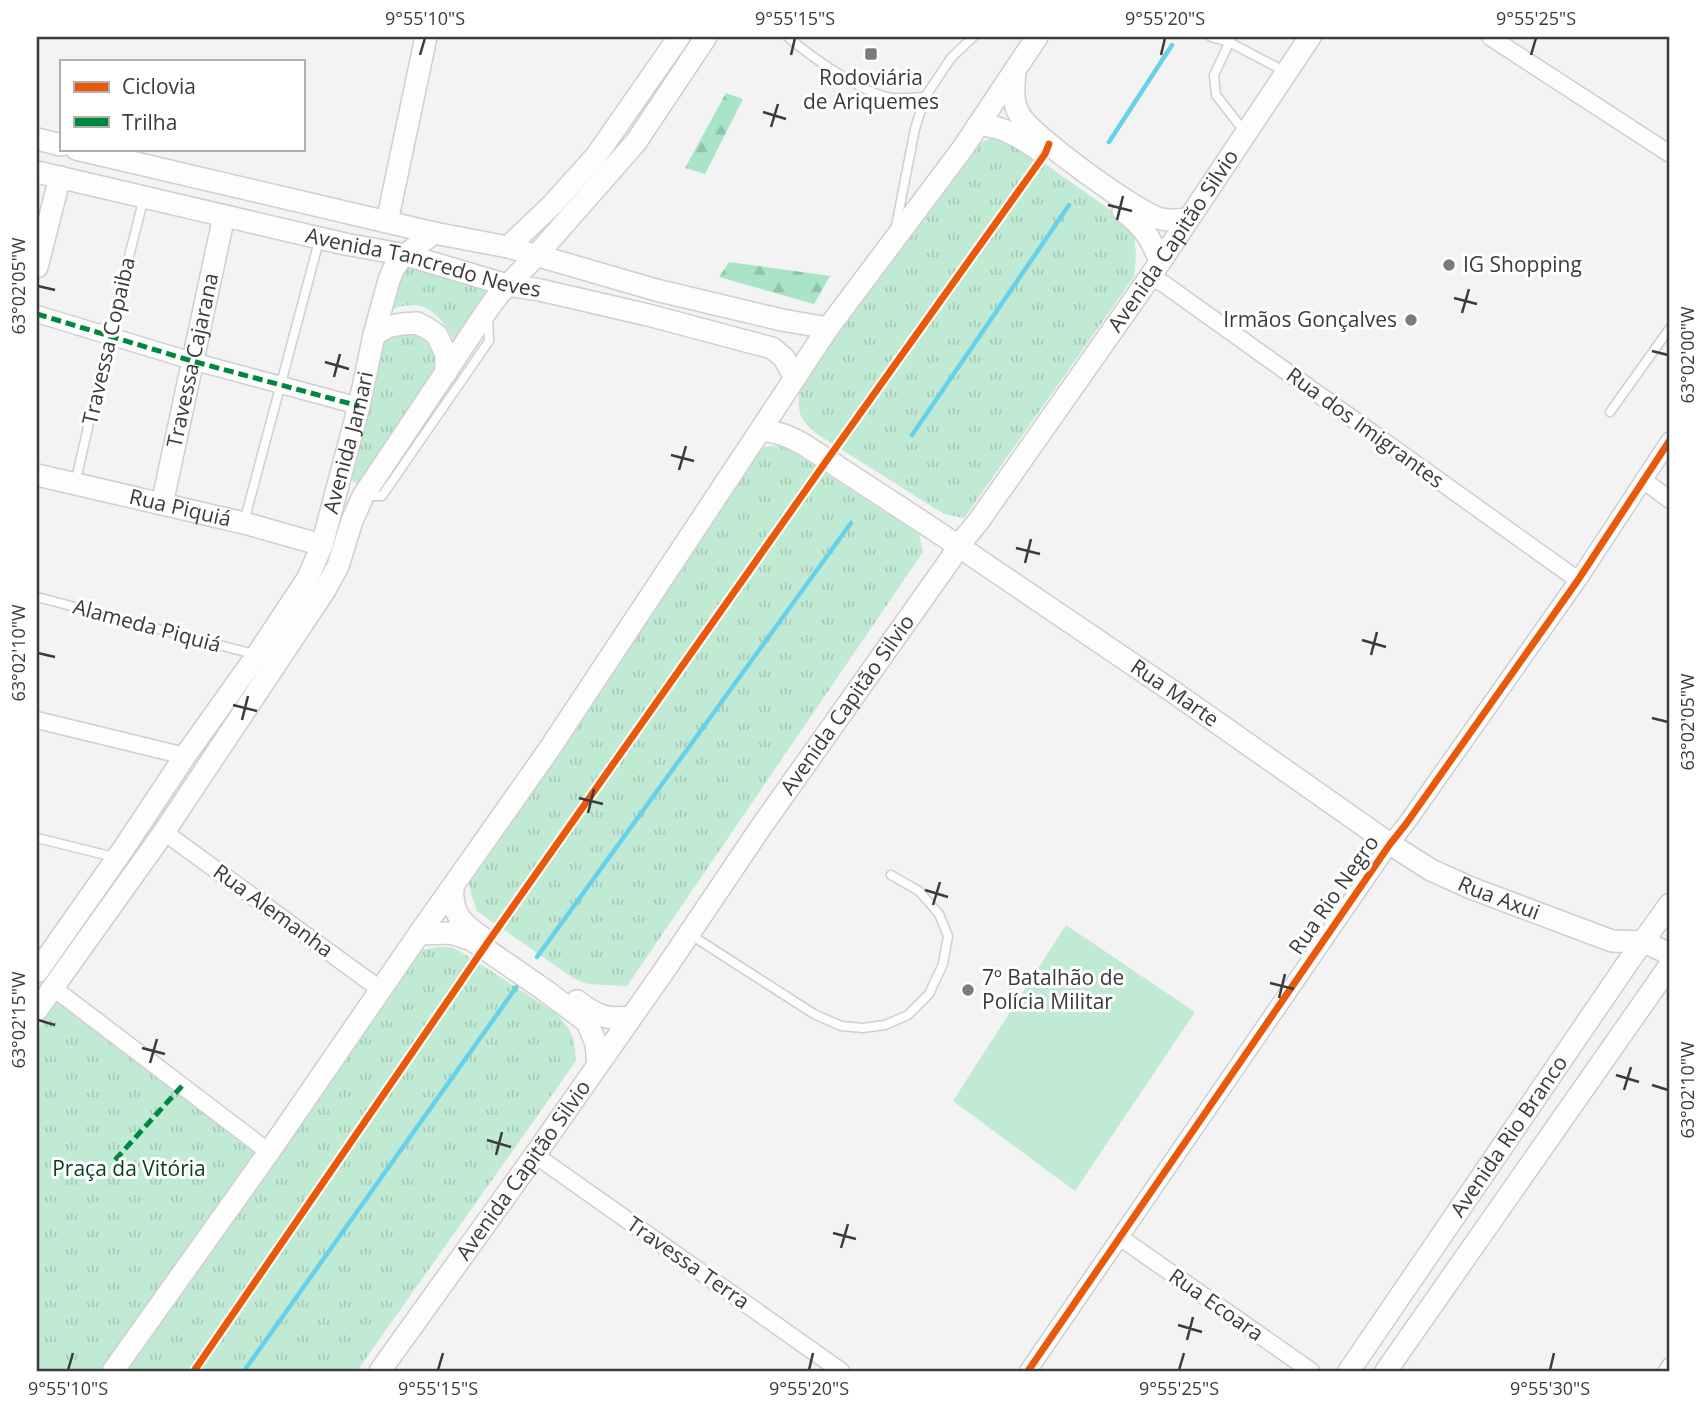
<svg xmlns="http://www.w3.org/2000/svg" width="1707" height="1408" viewBox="0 0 1707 1408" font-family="'Open Sans',sans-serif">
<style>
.grass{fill:url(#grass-tufts)}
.forest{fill:url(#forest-firs)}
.garden{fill:#c1ead4}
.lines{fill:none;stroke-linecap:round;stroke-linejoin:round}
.stream{stroke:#67d1ea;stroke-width:4.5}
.lane-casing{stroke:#cfcfd0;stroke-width:11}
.street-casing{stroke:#cfcfd0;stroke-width:19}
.secondary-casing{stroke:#cfcfd0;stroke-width:24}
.lane{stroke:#fdfdfd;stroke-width:8}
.street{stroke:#fdfdfd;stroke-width:16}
.secondary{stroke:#fdfdfd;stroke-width:21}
.quiet{stroke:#00873e;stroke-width:5;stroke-dasharray:10 5;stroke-linecap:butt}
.cycleway-casing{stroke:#fff;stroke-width:11}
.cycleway{stroke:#e8590c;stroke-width:7}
.ticks{fill:none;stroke:#3b3a3c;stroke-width:2.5}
.poi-dot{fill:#7b7b7c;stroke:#fff;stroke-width:2.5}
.labels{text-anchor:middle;stroke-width:6;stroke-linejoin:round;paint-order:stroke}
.poi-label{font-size:21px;fill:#3b3a3c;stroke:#fff;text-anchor:start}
.street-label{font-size:21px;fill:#3b3a3c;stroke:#fff}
.park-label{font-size:21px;fill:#0d3c26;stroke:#fff}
.neatline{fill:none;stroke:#3b3a3c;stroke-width:2.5}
.ticks-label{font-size:18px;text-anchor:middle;fill:#3b3a3c}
</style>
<defs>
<pattern id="grass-tufts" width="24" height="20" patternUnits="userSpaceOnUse" patternTransform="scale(1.75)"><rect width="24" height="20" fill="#c1ead4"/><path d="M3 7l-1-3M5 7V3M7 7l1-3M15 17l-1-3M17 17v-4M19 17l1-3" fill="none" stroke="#a7c9b7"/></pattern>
<pattern id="forest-firs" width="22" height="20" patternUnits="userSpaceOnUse" patternTransform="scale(1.75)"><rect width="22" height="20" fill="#a9e4c6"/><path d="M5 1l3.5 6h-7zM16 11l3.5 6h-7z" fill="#92c4ab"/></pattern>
</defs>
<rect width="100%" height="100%" fill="#f3f3f4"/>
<path class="grass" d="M1000,137L1014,142L1122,218L1134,235L1136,255L1134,277L964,518L944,514L820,436C799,419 798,416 799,390L967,148L989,139Z
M400,256L494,277L456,344C447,327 434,304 411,305C404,305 396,308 389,310Z
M403,328L435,342L439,368L357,484L346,477L386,334Z
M771,446L785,447L919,534L923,552L627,986L588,984L573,978L477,911L472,897L468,879L758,449Z
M438,947H450L460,951L556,1013C572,1031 575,1037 576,1061L357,1371H123L417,951Z
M57,1001L257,1148L104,1371H37V1030Z"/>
<path class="forest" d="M726,93L743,99L705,174L685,168Z
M729,262L830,276L814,304L719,277Z"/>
<path class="garden" d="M1066,925L1195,1012L1075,1191L953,1101Z"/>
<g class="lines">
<path class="stream" d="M1109,142L1172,45
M912,435L1069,205
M537,957L851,523
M244,1371L520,982"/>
<defs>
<path id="lane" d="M788,37C810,56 863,94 892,98C902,99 914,97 925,97
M1211,37L1229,42L1284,71
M1232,37L1214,75L1216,95L1244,131
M896,226L915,129L925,97L951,58L973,37
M1610,412L1670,328
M75,484L109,336L144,197
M366,496H382L489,341L488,317
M244,522L319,241
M37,597L257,655
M37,838L114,857
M691,935L814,1014L841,1026L863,1028L885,1025L908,1015L929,994L943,964L948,936L939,914L919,891L891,875"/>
<path id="street" d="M1490,37L1670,154
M1150,277L1164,284L1578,580
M37,314L192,361L359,406
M1643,480L1670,500
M37,720L185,756
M164,832L381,990
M52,987L269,1152
M535,1155L841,1371
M1121,1238L1311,1371
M1028,1371L1390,844L1406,824L1578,580L1670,440
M1667,1371L1670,1366"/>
<g id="secondary">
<path d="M1015,70C1014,86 1011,103 1021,117C1035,138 1137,213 1161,219C1170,221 1179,220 1188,219"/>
<path d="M978,125C1001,125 1022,138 1040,151"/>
<path d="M37,139L61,145"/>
<path d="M76,149L434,233L508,247L656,290L782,320L828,328"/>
<path id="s1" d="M37,172L345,244L406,255L507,285L540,290L648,315L772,348L784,358L795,378"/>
<path d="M1123,211C1144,227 1150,237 1160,261"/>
<path d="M387,222L426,37"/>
<path d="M508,247L552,205L596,156L679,37"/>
<path d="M37,267L60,177"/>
<path d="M374,335L387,327L402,324L417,323L427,328L437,335L446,355V373"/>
<path id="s2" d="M761,430C779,432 791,437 806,446L936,531L1172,691L1390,844L1431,870L1471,888L1612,941L1644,942L1670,954"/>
<path id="s3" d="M37,475L244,523L322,545"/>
<path id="s4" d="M162,504L224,216"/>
<path d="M453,887C451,914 462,924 483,938"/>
<path d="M419,934L451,933L472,940L546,991L587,1022L596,1043L598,1065"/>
<path id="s5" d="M37,972L122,851L185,756L257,655L308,578L322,545L359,406L374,335L389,280L393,270L401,258L434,233"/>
<path d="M577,1001C597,1016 606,1020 631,1017"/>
<path d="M37,1010L164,832L325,590L338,566L352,521L363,496L488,309L499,294L536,256L636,142L706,37"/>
<path d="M113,1371L269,1152L419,934L548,751L828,328L963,148L1037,37"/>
<path id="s6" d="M380,1371L535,1155L666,968L761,827L950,560L958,546L978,522L1150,277L1310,37"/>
<path id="s7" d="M1349,1371L1631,958L1670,904"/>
<path d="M1386,1371L1670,965"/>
</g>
</defs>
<use href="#lane" class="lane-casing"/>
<use href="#street" class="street-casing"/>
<use href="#secondary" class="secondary-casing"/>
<use href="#lane" class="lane"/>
<use href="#street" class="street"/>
<use href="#secondary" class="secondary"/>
<path class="quiet" d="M37,314L192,361L359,406
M115,1160L182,1086"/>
<defs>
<path id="cycleway" d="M194,1371L488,942L827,460L1045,154L1049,144
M1028,1371L1390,844L1406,824L1578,580L1670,440"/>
</defs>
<use href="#cycleway" class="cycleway-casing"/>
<use href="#cycleway" class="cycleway"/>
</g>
<path class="ticks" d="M420,55L425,38M791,55L795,38M1161,55L1165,38M1531,55L1536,38M763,112L786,119M771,127L778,104M1108,205L1132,211M1117,220L1123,196M38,286L55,290M1454,298L1477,304M1462,313L1469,289M1652,351L1668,355M325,362L349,369M334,377L340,354M671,455L694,461M679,470L686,446M1016,548L1040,554M1025,563L1031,539M1362,640L1386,647M38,653L55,657M1371,655L1377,632M233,705L257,711M1652,718L1668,722M242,720L248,696M579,798L603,804M588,813L594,789M925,890L948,897M933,905L940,882M1270,983L1294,989M1279,998L1285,974M38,1020L55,1025M142,1048L165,1054M150,1063L157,1039M1616,1075L1639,1082M1652,1085L1668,1090M1624,1090L1631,1067M487,1140L511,1147M496,1155L502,1132M833,1233L856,1239M841,1248L848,1224M1178,1325L1202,1332M1187,1340L1193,1317M68,1370L73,1353M438,1370L443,1353M809,1370L813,1353M1179,1370L1184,1353M1550,1370L1554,1353"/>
<g class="poi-dot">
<rect x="864" y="47" width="14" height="14" rx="3.5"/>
<circle cx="1449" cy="265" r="7"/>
<circle cx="1411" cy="320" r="7"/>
<circle cx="968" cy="990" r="7"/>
</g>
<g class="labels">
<g class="poi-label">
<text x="871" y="85" text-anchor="middle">Rodoviária<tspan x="871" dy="24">de Ariquemes</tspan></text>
<text x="1463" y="272">IG Shopping</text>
<text x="1397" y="327" text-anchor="end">Irmãos Gonçalves</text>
<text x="982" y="985">7º Batalhão de<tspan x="982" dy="24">Polícia Militar</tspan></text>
</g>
<g class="street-label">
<text dy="7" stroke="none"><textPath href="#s6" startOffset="1381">Avenida Capitão Silvio</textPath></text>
<text dy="7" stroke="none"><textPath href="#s1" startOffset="397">Avenida Tancredo Neves</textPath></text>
<text transform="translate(109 341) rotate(-77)" y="7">Travessa Copaiba</text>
<text dy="7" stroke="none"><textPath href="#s4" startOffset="147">Travessa Cajarana</textPath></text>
<text transform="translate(1365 428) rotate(36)" y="7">Rua dos Imigrantes</text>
<text dy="7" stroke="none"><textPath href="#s5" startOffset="620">Avenida Jamari</textPath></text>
<text dy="7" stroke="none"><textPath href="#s3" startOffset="147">Rua Piquiá</textPath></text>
<text transform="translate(147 626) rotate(15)" y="7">Alameda Piquiá</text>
<text dy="7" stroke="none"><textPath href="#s2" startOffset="492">Rua Marte</textPath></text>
<text dy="7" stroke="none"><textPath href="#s6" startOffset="814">Avenida Capitão Silvio</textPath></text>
<text transform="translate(1334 895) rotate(-55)" y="7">Rua Rio Negro</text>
<text dy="7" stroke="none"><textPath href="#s2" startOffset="877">Rua Axui</textPath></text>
<text transform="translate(273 911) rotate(36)" y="7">Rua Alemanha</text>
<text dy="7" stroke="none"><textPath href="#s7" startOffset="284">Avenida Rio Branco</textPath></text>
<text dy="7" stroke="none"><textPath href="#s6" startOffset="247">Avenida Capitão Silvio</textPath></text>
<text transform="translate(688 1263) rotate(35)" y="7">Travessa Terra</text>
<text transform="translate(1216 1305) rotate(35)" y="7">Rua Ecoara</text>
</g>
<g class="park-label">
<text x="129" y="1176">Praça da Vitória</text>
</g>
</g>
<rect width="1707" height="1408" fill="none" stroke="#ffffff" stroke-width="77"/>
<rect x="60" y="60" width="245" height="91" fill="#ffffff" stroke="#b1b0b1" stroke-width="2"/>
<rect x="74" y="82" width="35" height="10" fill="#e8590c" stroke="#b1b0b1" stroke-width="2"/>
<text x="122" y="94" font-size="21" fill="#3b3a3c">Ciclovia</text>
<rect x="74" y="117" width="35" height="10" fill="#00873e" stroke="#b1b0b1" stroke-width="2"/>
<text x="122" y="130" font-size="21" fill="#3b3a3c">Trilha</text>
<rect x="38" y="38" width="1630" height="1332" class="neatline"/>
<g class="ticks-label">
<text x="425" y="25">9°55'10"S</text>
<text x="795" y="25">9°55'15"S</text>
<text x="1165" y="25">9°55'20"S</text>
<text x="1536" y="25">9°55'25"S</text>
<text transform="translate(19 286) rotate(-90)" y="6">63°02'05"W</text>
<text transform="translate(1688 355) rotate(-90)" y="6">63°02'00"W</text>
<text transform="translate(19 653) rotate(-90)" y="6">63°02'10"W</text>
<text transform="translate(1688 722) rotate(-90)" y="6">63°02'05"W</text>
<text transform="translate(19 1020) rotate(-90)" y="6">63°02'15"W</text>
<text transform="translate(1688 1090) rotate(-90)" y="6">63°02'10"W</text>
<text x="68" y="1395">9°55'10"S</text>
<text x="438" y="1395">9°55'15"S</text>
<text x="809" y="1395">9°55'20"S</text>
<text x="1179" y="1395">9°55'25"S</text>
<text x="1550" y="1395">9°55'30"S</text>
</g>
</svg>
